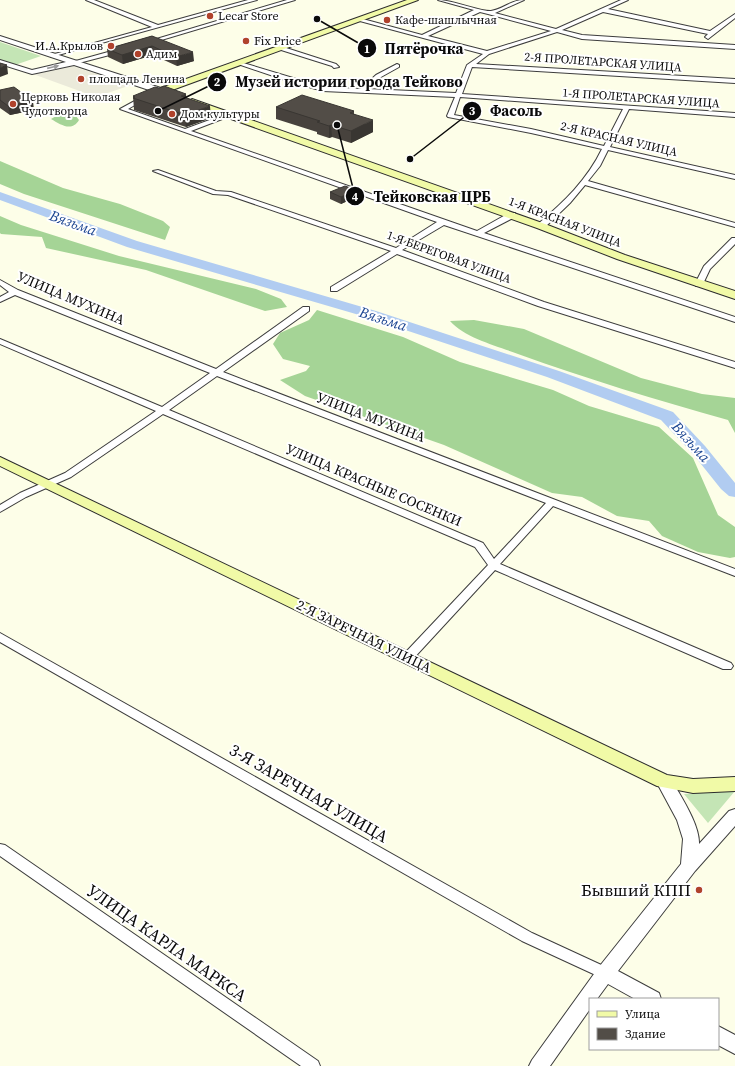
<svg xmlns="http://www.w3.org/2000/svg" width="735" height="1066" viewBox="0 0 735 1066" font-family="'Source Serif 4',serif">
<style>
.green{fill:#c4e5b5}
.forest{fill:#a5d496}
.plaza{fill:#ebeada}
.lines{fill:none;stroke-linecap:round;stroke-linejoin:round}
.river{fill:#b1ccf1;fill-rule:evenodd}
.minor-casing{stroke:#3d3d3d;stroke-width:2}
.tertiary-casing{stroke:#3d3d3d;stroke-width:2}
.secondary-casing{stroke:#2c2c2c;stroke-width:2}
.minor{fill:#fff;fill-rule:evenodd}
.tertiary{fill:#fff;fill-rule:evenodd}
.secondary{fill:#f1faa7;fill-rule:evenodd}
.wall{fill:#47423d}
.shaded-wall{fill:#393632}
.building{fill:#524d47;stroke:#393632}
.oneway{fill:#9d9d9d}
.poi-dot{fill:#b0422c;stroke:#fff;stroke-width:1.5}
.labels{text-anchor:middle;stroke-width:4;stroke-linejoin:round;paint-order:stroke}
.far-poi-label{font-size:12px;fill:#0a0a0a;stroke:#fff;text-anchor:start}
.far-street-label{font-size:12px;fill:#0a0a0a;stroke:#fff}
.street-label{font-size:14px;fill:#0a0a0a;stroke:#fff}
.water-label{font-size:15px;font-style:italic;fill:#1d4692;stroke:#fff}
.near-street-label{font-size:17px;fill:#0a0a0a;stroke:#fff}
.near-poi-label{font-size:17px;fill:#0a0a0a;stroke:#fff;text-anchor:end}
.leader{fill:none;stroke:#0a0a0a;stroke-width:1.5}
.callout-dot{fill:#0a0a0a;stroke:#fff;stroke-width:1.5}
.mark-label{font-size:12px;text-anchor:middle;font-weight:bold;fill:#fff}
.callout-label{font-size:15px;text-anchor:middle;font-weight:bold;fill:#0a0a0a;stroke:#fff;stroke-width:4;stroke-linejoin:round;paint-order:stroke}
</style>
<rect width="100%" height="100%" fill="#fdfee8"/>
<path class="green" d="M0,42L41,56L15,65L0,60Z
M735,791L708,823L684,794Z"/>
<path class="forest" d="M72,111L79,120C72,132 61,125 51,119L58,115Z
M0,161L63,188L120,204L163,221L170,227L165,240L24,194L0,184Z
M0,216L21,225L119,256L256,289L281,299L287,307L265,311L146,270L46,248L42,237L1,234L0,233Z
M317,310L403,337L460,362L553,390L589,406L659,427L693,458L718,515L735,527V557L730,558L698,552L662,536L649,521L617,516L582,497L552,493L444,445L305,396L280,380L306,371L310,366L283,359L273,344L280,333L309,320Z
M474,320L524,329L641,378L702,394L735,398V433L728,420C657,400 587,379 518,354C497,346 465,338 450,321Z"/>
<path class="plaza" d="M69,65L131,85L96,97L33,74Z"/>
<g class="lines">
<path class="river" d="M0,192L137,241L376,311L559,371L673,412L705,446L735,483V497L729,496L721,489L693,454L661,420L547,377L366,317L127,247L0,200Z"/>
<defs>
<path id="minor" d="M86,0H94L158,25L248,0H257L51,57V55L152,27Z
M287,0H295L148,44L143,43Z
M438,0C452,0 482,12 491,11C503,9 511,0 524,0L495,13L556,29L621,0H628L608,9L710,31L735,14V18L708,39L705,37L708,34L603,12L562,30L582,35L735,45V49L582,39L557,32L489,54L476,64L735,79V83L472,67L462,94L735,113V117L629,109L610,147L735,175V179L608,150L600,166L588,181L735,223V227L585,185L570,203L544,228H538V224C564,202 587,180 602,149L531,133L448,117L447,116L455,97L323,91L291,82L235,63L240,62L323,87L361,89L376,75L397,64L399,65V67L381,77L367,89L456,93L467,65L483,54L356,20L359,18L422,35L474,10ZM480,12L488,14L551,31L487,51L428,36ZM460,97L623,109L604,146L531,129L454,115Z
M280,46L336,64L339,67L334,68L332,66L278,49L277,48Z
M119,49L121,50V52L75,64L72,62Z
M142,97L147,98L128,109L185,129L226,114H230V116L191,131L477,231L509,213H515V217L484,233L735,317V322L444,225L402,250L544,302L735,362V368L538,306L397,254L337,291H331V287L391,251L228,195L213,194L153,171L158,170L216,191L231,192L396,248L437,222L120,109Z
M732,238H735V244L710,269L702,286H696L695,284L704,266Z
M0,280L18,290L216,369L303,307H309V311L223,372L735,569V576L553,506L500,564L731,663L733,666L731,669H723L495,570L412,660H404L402,657L404,654L488,565L475,547L163,414L71,477L26,497L0,512V505L20,493L65,473L156,411L0,344V339L162,407L210,373L15,295L0,302V297L9,292L0,285ZM217,376L546,503L494,559L483,543L169,410Z
M0,633L532,933L610,969L612,973L610,977L605,979L600,977L522,941L0,642Z
M0,844L5,845L318,1061L320,1066H301L0,856Z"/>
<path id="tertiary" d="M0,36L164,89L165,91L164,93H158L74,65L32,74L0,64V60L32,70L66,62L0,40Z
M664,775L670,777C679,794 700,824 699,844L729,811L735,809V826L695,871L618,971L659,993L661,999H635L608,984L597,999H590V1009L550,1066H529L532,1060L599,967L681,864L683,839L677,820L656,781L658,777Z
M718,1026L735,1035V1054L718,1045Z"/>
<path id="secondary" d="M407,0H418L164,93L161,94L157,91L158,89Z
M192,99L545,224L625,255L735,291V299L617,259L537,228L189,104L187,102Z
M0,457L667,775L693,779L735,777V791L693,793L657,786L0,466Z"/>
</defs>
<use href="#minor" class="minor-casing"/>
<use href="#tertiary" class="tertiary-casing"/>
<use href="#secondary" class="secondary-casing"/>
<use href="#minor" class="minor"/>
<use href="#tertiary" class="tertiary"/>
<use href="#secondary" class="secondary"/>
</g>
<path class="wall" d="M152,36L194,61L177,66L153,55L123,64L108,57L107,49Z
M0,90L34,110L10,115L0,108Z
M133,96L187,98L211,118L186,127L134,110Z
M276,107L354,111V114L373,132L351,143L332,137L329,138L317,134V132L276,119Z
M356,190V197L341,204L330,199V192Z"/>
<path class="shaded-wall" d="M152,46L153,55L123,64L122,55Z
M193,52L194,61L177,66L176,57Z
M7,65L8,74L0,77V68Z
M186,94L187,106L181,96Z
M33,101L34,110L10,115L8,106Z
M210,106L211,118L186,127L185,115Z
M373,120V132L351,143V131Z
M331,125L332,137L329,138V126Z
M356,190V197L341,204V197Z"/>
<path class="building" d="M152,36L193,52L176,57L152,46L122,55L107,49Z
M0,63L7,65L0,68Z
M164,86L186,94L181,96L210,106L185,115L133,98L135,97L133,96L155,87L159,88Z
M14,87L33,101L8,106L0,100V90Z
M302,95L354,111L350,113L373,120L351,131L331,125L329,126L317,122L320,121L276,107Z
M345,186L356,190L341,197L330,192Z"/>
<defs><path id="oneway-solid" d="M-6-.8H1V-3.2L6.5 0L1 3.2V.8H-6Z"/></defs>
<use class="oneway" href="#oneway-solid" transform="translate(53 67) rotate(-13)"/>
<g class="poi-dot">
<circle cx="210" cy="16" r="4"/>
<circle cx="387" cy="20" r="4"/>
<circle cx="246" cy="41" r="4"/>
<circle cx="111" cy="46" r="4"/>
<circle cx="138" cy="54" r="4"/>
<circle cx="81" cy="79" r="4"/>
<circle cx="13" cy="104" r="4"/>
<circle cx="172" cy="114" r="4"/>
<circle cx="699" cy="890" r="4"/>
</g>
<g class="labels">
<g class="far-poi-label">
<text x="218" y="20">Lecar Store</text>
<text x="395" y="24">Кафе-шашлычная</text>
<text x="254" y="45">Fix Price</text>
<text x="103" y="50" text-anchor="end">И.А.Крылов</text>
<text x="146" y="58">Адим</text>
<text x="89" y="83">площадь Ленина</text>
<text x="21" y="101">Церковь Николая<tspan x="21" dy="14">Чудотворца</tspan></text>
<text x="180" y="118">Дом культуры</text>
</g>
<g class="far-street-label">
<text transform="translate(603 62) rotate(4)" y="4">2-Я ПРОЛЕТАРСКАЯ УЛИЦА</text>
<text transform="translate(641 98) rotate(4)" y="4">1-Я ПРОЛЕТАРСКАЯ УЛИЦА</text>
<text transform="translate(619 139) rotate(13)" y="4">2-Я КРАСНАЯ УЛИЦА</text>
<text transform="translate(565 222) rotate(21)" y="4">1-Я КРАСНАЯ УЛИЦА</text>
<text transform="translate(449 257) rotate(20)" y="4">1-Я БЕРЕГОВАЯ УЛИЦА</text>
</g>
<g class="street-label">
<text transform="translate(71 298) rotate(23)" y="5">УЛИЦА МУХИНА</text>
<text transform="translate(371 417) rotate(21)" y="5">УЛИЦА МУХИНА</text>
<text transform="translate(374 485) rotate(23)" y="5">УЛИЦА КРАСНЫЕ СОСЕНКИ</text>
<text transform="translate(364 636) rotate(26)" y="5">2-Я ЗАРЕЧНАЯ УЛИЦА</text>
</g>
<g class="water-label">
<text transform="translate(73 223) rotate(20)" y="5">Вязьма</text>
<text transform="translate(383 319) rotate(18)" y="5">Вязьма</text>
<text transform="translate(691 442) rotate(48)" y="5">Вязьма</text>
</g>
<g class="near-street-label">
<text transform="translate(309 793) rotate(30)" y="6">3-Я ЗАРЕЧНАЯ УЛИЦА</text>
<text transform="translate(167 943) rotate(35)" y="6">УЛИЦА КАРЛА МАРКСА</text>
</g>
<g class="near-poi-label">
<text x="691" y="896">Бывший КПП</text>
</g>
</g>
<path class="leader" d="M317 19L367 48M158 111L217 82M410 159L472 111M337 125L355 196"/>
<g class="callout-dot">
<circle cx="317" cy="19" r="4"/>
<circle cx="158" cy="111" r="4"/>
<circle cx="410" cy="159" r="4"/>
<circle cx="337" cy="125" r="4"/>
<circle cx="367" cy="48" r="10"/>
<circle cx="217" cy="82" r="10"/>
<circle cx="472" cy="111" r="10"/>
<circle cx="355" cy="196" r="10"/>
</g>
<g class="mark-label">
<text x="367" y="53">1</text>
<text x="217" y="86">2</text>
<text x="472" y="115">3</text>
<text x="355" y="201">4</text>
</g>
<g class="callout-label">
<text x="424" y="54">Пятёрочка</text>
<text x="349" y="87">Музей истории города Тейково</text>
<text x="516" y="116">Фасоль</text>
<text x="432" y="202">Тейковская ЦРБ</text>
</g>
<rect x="589" y="998" width="130" height="52" fill="#ffffff" stroke="#9d9d9d"/>
<rect x="597" y="1011" width="20" height="6" fill="#f1faa7" stroke="#9d9d9d"/>
<text x="625" y="1018" font-size="12" fill="#0a0a0a">Улица</text>
<rect x="597" y="1028" width="20" height="12" fill="#524d47" stroke="#9d9d9d"/>
<text x="625" y="1038" font-size="12" fill="#0a0a0a">Здание</text>
</svg>
